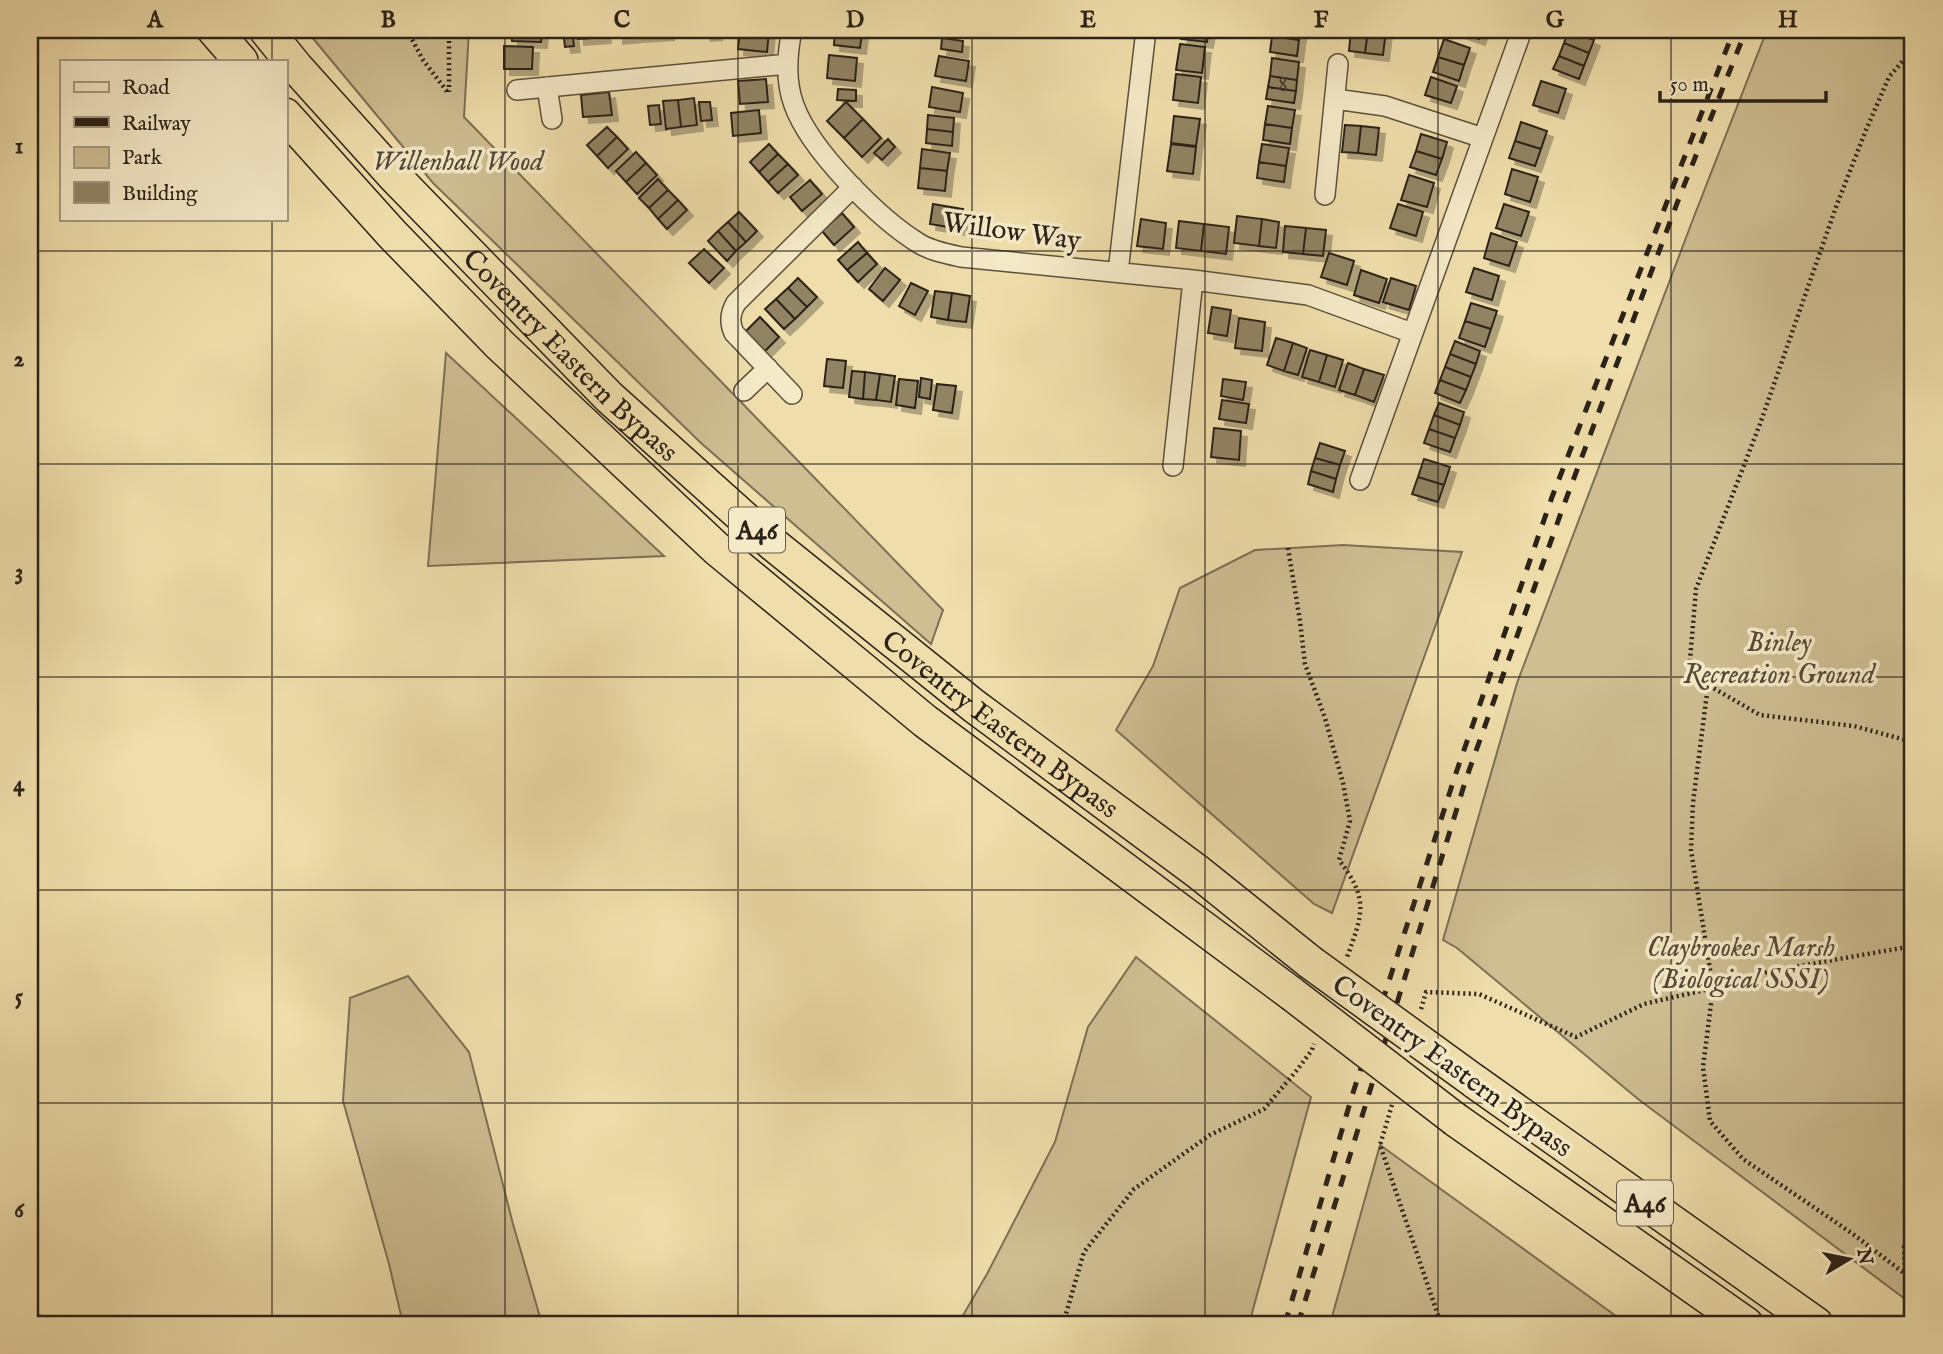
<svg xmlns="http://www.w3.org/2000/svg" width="1943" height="1354" viewBox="0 0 1943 1354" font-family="'IM FELL English',serif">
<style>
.green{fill:#cebe92;stroke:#7c7055;stroke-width:2}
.building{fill:#918464;stroke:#2b2218;stroke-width:2;filter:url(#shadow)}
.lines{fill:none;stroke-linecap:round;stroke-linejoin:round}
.minor-casing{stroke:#5c513d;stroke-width:22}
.trunk-casing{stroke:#2b2218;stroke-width:36}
.path{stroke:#2b2218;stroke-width:4.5;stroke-dasharray:2 3.5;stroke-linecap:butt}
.minor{stroke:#f5eac8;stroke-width:19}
.trunk{stroke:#efdeab;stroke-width:33}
.rail{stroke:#2b2218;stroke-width:5;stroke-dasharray:12 12;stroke-linecap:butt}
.trunk-bridge-casing{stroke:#2b2218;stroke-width:36;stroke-linecap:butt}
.trunk-bridge{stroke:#efdeab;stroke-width:33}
.grid{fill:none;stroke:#2b2218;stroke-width:2;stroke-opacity:0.55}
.labels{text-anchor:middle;stroke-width:7;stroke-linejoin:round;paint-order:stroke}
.number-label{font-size:24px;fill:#443a2b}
.shield{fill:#f5eac8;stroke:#685e4d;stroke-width:2}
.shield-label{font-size:26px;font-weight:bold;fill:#2b2218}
.park-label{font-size:28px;font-style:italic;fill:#544936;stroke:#f5eac8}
.street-label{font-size:28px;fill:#2b2218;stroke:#f5eac8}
.neatline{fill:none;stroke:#2b2218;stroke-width:2.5}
.grid-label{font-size:23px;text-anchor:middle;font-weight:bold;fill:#2b2218}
</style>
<defs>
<filter id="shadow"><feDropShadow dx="6" dy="6" stdDeviation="0" flood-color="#0004"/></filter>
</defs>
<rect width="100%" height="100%" fill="#efdeab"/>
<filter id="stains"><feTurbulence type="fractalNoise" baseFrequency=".00286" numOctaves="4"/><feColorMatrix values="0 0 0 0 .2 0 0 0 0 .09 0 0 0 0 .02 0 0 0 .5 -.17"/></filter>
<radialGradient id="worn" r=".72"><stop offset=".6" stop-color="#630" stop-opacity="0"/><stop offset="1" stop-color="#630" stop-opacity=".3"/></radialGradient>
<path class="green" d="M306,30H469L464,117L943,610L931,644L701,443L433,183Z
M1767,30H1913V1305L1638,1099L1457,948L1443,940L1517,683L1695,214Z
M446,353L664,556L428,566Z
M1343,545L1462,552L1332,913L1314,904L1116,730L1153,666L1180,588L1255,550Z
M1136,957L1311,1097L1249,1324H958L987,1274L1055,1142L1088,1027Z
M408,976L469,1052L513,1224L542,1324H403L389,1264L343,1101L350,998Z
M1380,1145L1627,1324H1330Z
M30,1309L54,1324H30Z"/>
<path class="building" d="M512,30H542L541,42L512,41Z
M563,30H572L574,46L565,47Z
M577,30H591L592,38L578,39Z
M591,30H604L605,37L592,38Z
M617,30H635L636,36L617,38Z
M635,30H652L653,35L636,36Z
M652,30H668V34L653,35Z
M704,30H715L716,34L705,35Z
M740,30H769L767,52L738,49Z
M835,30L862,33L860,48L834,45Z
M1183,30H1209L1207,42L1181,39Z
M1273,30H1301L1299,40L1272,36Z
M1351,30H1368L1365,53L1349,51Z
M1368,30H1386L1383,55L1365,53Z
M1453,30H1482L1479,39Z
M1569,30L1594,40L1589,53L1564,43Z
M1272,36L1299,40L1297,56L1270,52Z
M942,38L963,41L962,52L941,49Z
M1444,39L1470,48L1464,65L1438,57Z
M1564,43L1589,53L1584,66L1559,56Z
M1180,44L1205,47L1202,73L1176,70Z
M504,46L533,47L532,69H504Z
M829,55L857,58L855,81L827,78Z
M939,56L969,61L966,81L935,76Z
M1559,56L1584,66L1579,79L1553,69Z
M1438,57L1464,65L1459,81L1433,72Z
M1272,58L1299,62L1297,80L1270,76Z
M1176,74L1201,77L1198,103L1173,100Z
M1270,76L1297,80L1296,91L1268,87Z
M1431,77L1457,86L1451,103L1425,95Z
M766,79L768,102L740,104L738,81Z
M1541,81L1566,89L1558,113L1533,105Z
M932,87L963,93L960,112L929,107Z
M1268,87L1296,91L1294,103L1266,99Z
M838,89L856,90V101L837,100Z
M609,92L612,115L583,117L581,95Z
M694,98L697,125L681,127L678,100Z
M678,100L681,127L666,129L663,101Z
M699,102H710L712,120L701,121Z
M846,102L863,119L844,138L827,121Z
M659,105L661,124L650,125L648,106Z
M1268,106L1295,110L1292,128L1265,124Z
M759,110L761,133L733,136L731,113Z
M928,115L954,118L953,132L927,129Z
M1174,116L1200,119L1196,146L1171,143Z
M863,119L881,138L862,157L844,138Z
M1521,122L1547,131L1541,149L1515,141Z
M1265,124L1292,128L1290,144L1263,140Z
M1345,125L1361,126L1358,153L1342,152Z
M1361,126L1379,128L1376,155L1358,153Z
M607,127L617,137L597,156L587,145Z
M927,129L953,132L952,146L926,143Z
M1421,134L1447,142L1442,159L1416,151Z
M617,137L628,149L608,168L597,156Z
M888,139L895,147L882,160L874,153Z
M1515,141L1541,149L1535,166L1509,158Z
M769,144L778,154L759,172L750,162Z
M1171,144L1196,147L1193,174L1167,171Z
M1262,144L1289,148L1286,166L1259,162Z
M922,149L950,153L947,171L920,168Z
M1416,151L1442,159L1436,175L1410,167Z
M636,152L646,163L626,182L616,171Z
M778,154L788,164L768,182L759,172Z
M1259,162L1286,166L1284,182L1257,178Z
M646,163L657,175L637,194L626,182Z
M788,164L798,175L778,193L768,182Z
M920,168L947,171L945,191L918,188Z
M1512,169L1538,177L1530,202L1505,194Z
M1409,175L1434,183L1427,207L1401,200Z
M658,179L668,190L649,208L639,198Z
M810,180L822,194L802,211L790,197Z
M668,190L678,200L658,219L649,208Z
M678,200L687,210L667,229L658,219Z
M933,204L963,209L960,229L930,224Z
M1398,204L1423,212L1416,236L1390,228Z
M1504,204L1529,212L1521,236L1496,228Z
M739,212L757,231L746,242L728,222Z
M842,213L854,227L834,245L822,231Z
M1237,216L1262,219L1259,246L1234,243Z
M1141,219L1166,223L1163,249L1137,246Z
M1262,219L1279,222L1276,248L1259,246Z
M1179,221L1204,224L1201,251L1176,248Z
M728,222L746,242L736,251L718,231Z
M1204,224L1229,227L1226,254L1201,251Z
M1285,226L1306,228L1303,254L1283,252Z
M1306,228L1326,230L1323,256L1303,254Z
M718,231L736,251L727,261L708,241Z
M1491,233L1517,242L1509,266L1484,258Z
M858,242L867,253L847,270L838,260Z
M704,249L724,268L709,283L689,263Z
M867,253L877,264L858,282L847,270Z
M1329,253L1354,261L1347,285L1321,277Z
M885,268L900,280L883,301L869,289Z
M1474,268L1499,276L1492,300L1466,292Z
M1361,270L1387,279L1379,303L1354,295Z
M798,278L817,297L807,307L788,288Z
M1391,278L1416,286L1409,310L1383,302Z
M911,283L928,291L915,315L899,306Z
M788,288L807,307L795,319L776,299Z
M935,291L952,293L948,320L931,317Z
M952,293L970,296L966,322L948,320Z
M776,299L795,319L784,329L765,309Z
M1471,303L1497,311L1491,329L1465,321Z
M1212,307L1231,310L1227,336L1208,333Z
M760,317L779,337L764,352L745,332Z
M1239,318L1265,322L1262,351L1235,348Z
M1465,321L1491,329L1485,347L1459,338Z
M1276,338L1293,343L1284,371L1267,365Z
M1455,341L1480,351L1476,364L1450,354Z
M1293,343L1307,348L1298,375L1284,371Z
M1310,350L1327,355L1319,382L1302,377Z
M1450,354L1476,364L1471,377L1445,367Z
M1327,355L1343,360L1335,387L1319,382Z
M827,359L846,361L843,388L824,386Z
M1348,363L1364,369L1355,395L1339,390Z
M1445,367L1471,377L1466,390L1440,380Z
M1364,369L1384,375L1374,402L1355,395Z
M852,371L865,372L863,399L849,397Z
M865,372L880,374L876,400L863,399Z
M880,374L895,376L891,402L876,400Z
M921,378L932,380L930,399L919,397Z
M899,379L918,381L915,408L896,405Z
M1223,379L1246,382L1243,400L1221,396Z
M1440,380L1466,390L1460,403L1435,393Z
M937,384L956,386L952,413L933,410Z
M1222,400L1249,404L1246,423L1219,419Z
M1439,403L1464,412L1460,425L1434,415Z
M1434,415L1460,425L1455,438L1429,429Z
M1214,428L1241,431L1239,460L1211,457Z
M1429,429L1455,438L1450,452L1424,443Z
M1320,443L1345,451L1340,465L1315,458Z
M1315,458L1340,465L1336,479L1311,471Z
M1424,459L1450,467L1444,485L1418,477Z
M1311,471L1336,479L1333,492L1308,484Z
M1418,477L1444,485L1438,502L1412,494Z"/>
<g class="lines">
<defs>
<path id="minor" d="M792,30C787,54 785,81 794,105C810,150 879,219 920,244C932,251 947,254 961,257L1193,280L1308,295L1412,333
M547,87L552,119
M517,90L788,64
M1335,99L1385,106L1483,138
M1325,195L1338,64
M1118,272L1146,30
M744,391L768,368
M792,394L734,333C729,322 730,313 736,303L853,187
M1173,466L1193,280
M1360,480L1522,30"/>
<g id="trunk">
<path d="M214,30L241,61"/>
<path id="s1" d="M266,30L296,67L394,176L609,397L774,545L974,706L1198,872L1310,962"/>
<path d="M285,115L392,234L500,345L717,549L925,721L1292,994"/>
<path d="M1474,1081L1816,1324"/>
<path d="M1456,1120L1746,1324"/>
</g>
</defs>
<use href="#minor" class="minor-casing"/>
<use href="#trunk" class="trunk-casing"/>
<path class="path" d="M407,30L423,60L449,94
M449,30V92
M1913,49L1889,77L1866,130L1836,207L1760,424L1696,589L1690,660L1708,685L1760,715L1854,726L1913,742
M1288,548L1300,621L1305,664L1325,718L1343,783L1350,821L1339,860C1369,899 1363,914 1347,957
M1913,946L1771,971L1713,988L1703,1067L1710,1121L1743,1159L1853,1234L1913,1280
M1421,1009L1426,992L1479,994L1576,1037L1644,1004L1713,988L1691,850L1693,803L1708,685
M1392,1105L1380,1145L1441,1324
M1913,1226L1904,1247L1905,1274L1913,1275
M1063,1324L1084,1252L1134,1189L1210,1135L1264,1109L1297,1070L1312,1050L1314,1044"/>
<use href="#minor" class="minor"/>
<use href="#trunk" class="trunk"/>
<path class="rail" d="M1285,1324L1352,1096L1456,773L1552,497L1734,30
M1298,1324L1466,779L1562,510L1679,198L1746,30"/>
<defs>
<path id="trunk-bridge" d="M1310,962L1474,1081
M1292,994L1456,1120"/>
</defs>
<use href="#trunk-bridge" class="trunk-bridge-casing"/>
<use href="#trunk-bridge" class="trunk-bridge"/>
</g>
<path class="grid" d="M272,30V61M505,30V1324M738,30V1324M972,30V1324M1205,30V1324M1438,30V1324M1671,30V1324M272,219V1324M30,251H1913M30,464H1913M30,677H1913M30,890H1913M30,1103H1913"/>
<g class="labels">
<g class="number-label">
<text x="1283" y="91">8</text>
</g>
<g class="shield">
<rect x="729" y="507.5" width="56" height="45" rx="5"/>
<rect x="1617" y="1180.5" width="56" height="45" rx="5"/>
</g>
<g class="shield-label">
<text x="757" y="539">A46</text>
<text x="1645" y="1212">A46</text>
</g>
<g class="park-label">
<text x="458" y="170">Willenhall Wood</text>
<text x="1779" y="651">Binley<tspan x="1779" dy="32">Recreation Ground</tspan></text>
<text x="1741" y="956">Claybrookes Marsh<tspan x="1741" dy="32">(Biological SSSI)</tspan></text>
</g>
<g class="street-label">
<text transform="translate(1012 230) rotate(8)" y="10">Willow Way</text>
<text dy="10" stroke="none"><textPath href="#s1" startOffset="446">Coventry Eastern Bypass</textPath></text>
<text dy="10" stroke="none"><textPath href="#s1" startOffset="1013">Coventry Eastern Bypass</textPath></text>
<text transform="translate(1453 1065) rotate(36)" y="10">Coventry Eastern Bypass</text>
</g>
</g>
<rect width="1943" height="1354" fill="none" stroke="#efdeab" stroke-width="77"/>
<rect x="60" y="60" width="228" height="161" fill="#f5eac8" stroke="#a49a82" stroke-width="2"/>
<rect x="74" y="82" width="35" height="10" fill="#f5eac8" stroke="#a49a82" stroke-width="2"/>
<text x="122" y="94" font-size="21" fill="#2b2218">Road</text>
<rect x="74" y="117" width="35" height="10" fill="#2b2218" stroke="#a49a82" stroke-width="2"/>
<text x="122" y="130" font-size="21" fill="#2b2218">Railway</text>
<rect x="74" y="147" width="35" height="21" fill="#cebe92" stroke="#a49a82" stroke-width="2"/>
<text x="122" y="164" font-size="21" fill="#2b2218">Park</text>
<rect x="74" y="182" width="35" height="21" fill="#918464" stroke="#a49a82" stroke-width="2"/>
<text x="122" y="200" font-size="21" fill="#2b2218">Building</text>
<g transform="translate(1849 1259) rotate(80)" stroke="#f5eac8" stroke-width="5" paint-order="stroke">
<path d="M0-5L12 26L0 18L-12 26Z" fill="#2b2218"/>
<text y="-10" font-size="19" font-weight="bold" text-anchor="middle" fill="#2b2218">N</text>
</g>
<path d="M1660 91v10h166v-10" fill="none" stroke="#2b2218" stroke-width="3.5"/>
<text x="1670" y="91" font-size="21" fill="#2b2218" stroke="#f5eac8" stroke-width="5" paint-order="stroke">50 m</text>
<rect x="38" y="38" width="1866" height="1278" class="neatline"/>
<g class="grid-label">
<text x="155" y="27">A</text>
<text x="388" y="27">B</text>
<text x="622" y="27">C</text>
<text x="855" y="27">D</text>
<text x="1088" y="27">E</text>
<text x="1321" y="27">F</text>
<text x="1555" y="27">G</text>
<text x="1788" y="27">H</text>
<text x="19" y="153">1</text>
<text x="19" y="366">2</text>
<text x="19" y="579">3</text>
<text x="19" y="791">4</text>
<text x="19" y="1004">5</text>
<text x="19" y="1217">6</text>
</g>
<rect width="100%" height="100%" filter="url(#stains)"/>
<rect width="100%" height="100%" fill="url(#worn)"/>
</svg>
